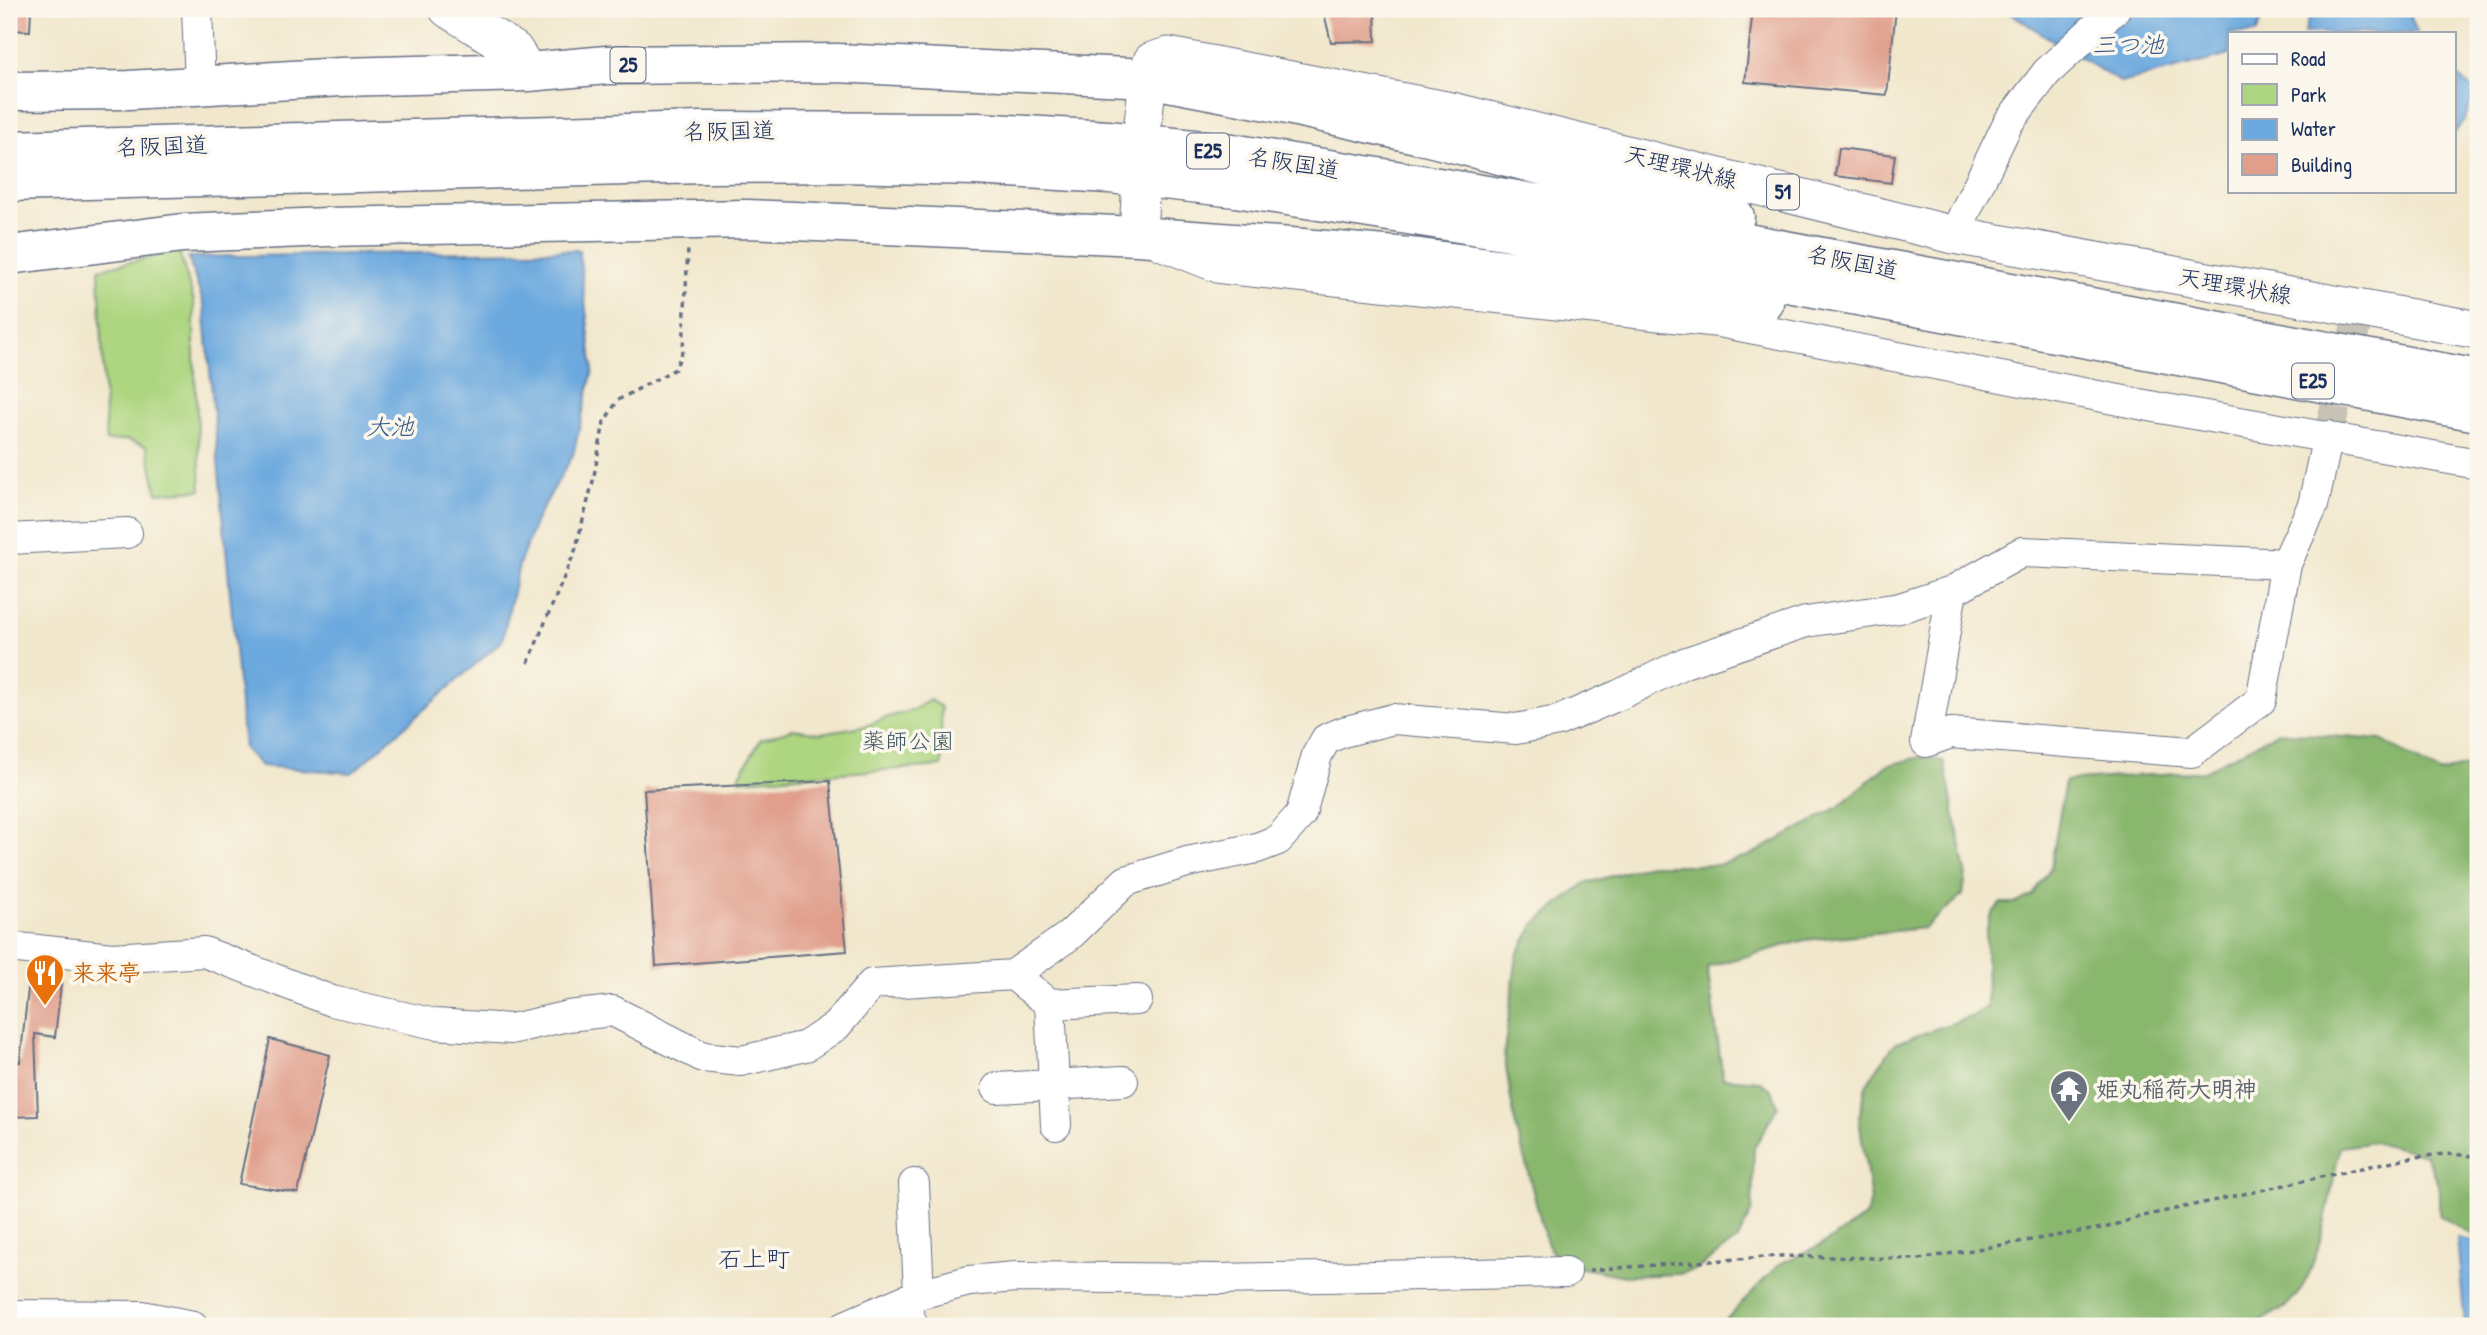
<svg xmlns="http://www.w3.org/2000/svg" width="2487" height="1335" viewBox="0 0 2487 1335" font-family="'Patrick Hand','Klee One',sans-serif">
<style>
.green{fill:#aed680;stroke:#64826f;stroke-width:2}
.forest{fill:#8ab76e;stroke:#527366;stroke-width:2}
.water{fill:#6ca9de;stroke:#446c9e;stroke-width:2}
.building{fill:#e09e8b}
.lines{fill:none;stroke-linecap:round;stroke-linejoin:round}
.minor-tunnel{stroke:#c6c2b6;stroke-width:30;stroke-dasharray:30 15;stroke-linecap:butt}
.minor-casing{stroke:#666f84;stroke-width:32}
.major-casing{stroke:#666f84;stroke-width:39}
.highway-casing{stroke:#666f84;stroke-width:41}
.path{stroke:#666f84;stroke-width:3.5;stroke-dasharray:5 5;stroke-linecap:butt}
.minor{stroke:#fff;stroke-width:30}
.major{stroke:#fff;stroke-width:37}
.highway{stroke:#fff;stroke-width:38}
.labels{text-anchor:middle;stroke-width:7;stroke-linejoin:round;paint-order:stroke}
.shield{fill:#fbf7ec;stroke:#5e6b89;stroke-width:2}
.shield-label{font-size:21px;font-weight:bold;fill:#1b2f5e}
.street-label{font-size:23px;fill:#1b2f5e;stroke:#fbf7ec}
.park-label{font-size:23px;fill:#405966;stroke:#fbf7ec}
.food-label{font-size:23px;font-weight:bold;fill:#c56008;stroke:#fbf7ec;text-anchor:start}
.worship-label{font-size:23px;font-weight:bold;fill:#5b616d;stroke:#fbf7ec;text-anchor:start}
.water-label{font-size:24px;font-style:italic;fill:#375a8b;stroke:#fbf7ec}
.neighbourhood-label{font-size:24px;fill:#1b2f5e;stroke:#fbf7ec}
</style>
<rect width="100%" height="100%" fill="#fbf7ec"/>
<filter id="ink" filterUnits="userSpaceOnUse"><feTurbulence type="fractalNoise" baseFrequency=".0143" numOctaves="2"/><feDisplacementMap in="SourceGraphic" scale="14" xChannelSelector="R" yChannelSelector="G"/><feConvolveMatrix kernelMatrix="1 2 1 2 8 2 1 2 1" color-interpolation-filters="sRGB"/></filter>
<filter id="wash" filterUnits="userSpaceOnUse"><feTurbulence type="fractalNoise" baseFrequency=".00686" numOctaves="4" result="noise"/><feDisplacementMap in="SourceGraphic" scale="28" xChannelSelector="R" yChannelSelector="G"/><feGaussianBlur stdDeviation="1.57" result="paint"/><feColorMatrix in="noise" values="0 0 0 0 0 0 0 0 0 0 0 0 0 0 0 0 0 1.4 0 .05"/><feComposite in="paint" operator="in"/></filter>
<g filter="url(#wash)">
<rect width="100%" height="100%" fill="#f1e7cc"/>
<path class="green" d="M179,251L194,302V355L201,490L157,493L147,446L127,440L106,441L99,269Z
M930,700L941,707L942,766L740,780V775L761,739L793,729L821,733L869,725L885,718L913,710Z"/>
<path class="forest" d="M2278,732L2381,740L2439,773L2478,763V1238L2439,1215V1184L2425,1154L2375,1142L2340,1147C2331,1187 2321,1267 2295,1297C2284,1310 2264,1319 2249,1326H1720L1779,1264L1823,1244L1865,1217L1871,1201L1859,1118L1866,1085L1895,1043L1973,1016L1987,1007L1986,932L1990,916L2001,903H2017L2032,895L2051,867L2065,781L2205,771Z
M1920,757L1944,761L1966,872L1963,895L1924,928L1805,940L1707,967L1723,1078L1759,1081L1772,1090L1778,1106L1754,1148L1752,1210L1738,1239L1697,1269L1679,1274L1625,1276L1566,1265L1552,1253L1545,1237L1514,1118L1504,1053L1517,955L1535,924L1584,884L1649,865H1717L1749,856L1837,808L1886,766Z"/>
<path class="water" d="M2003,9H2263L2257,33H2230V55L2121,83Z
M2312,9H2407L2417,33H2304Z
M2454,73L2475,91L2464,121L2454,133Z
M579,250L593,370L573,455L537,518L519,565L502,641L352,773L261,766L244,749L204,305L188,257Z
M2457,1238L2478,1242V1326H2465Z"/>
<g id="blocks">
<path class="building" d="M9,9H31L30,31L9,30Z
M1323,9H1375L1376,41L1331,42Z
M1753,9H1896L1887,95L1745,82Z
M1839,148L1895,155L1891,183L1835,176Z
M830,781L847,951L656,966L644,790Z
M29,980L61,984L55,1037L35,1034L38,1116L9,1117V1062H20Z
M270,1039L330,1055L298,1193L239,1184Z"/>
</g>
</g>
<g filter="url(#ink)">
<use href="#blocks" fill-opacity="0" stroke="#666f84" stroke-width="2"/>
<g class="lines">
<path class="minor-tunnel" d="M2328,436L2360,309"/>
<defs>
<path id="minor" d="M197,9L200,86
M1954,235L2008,123L2047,72L2115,9
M1161,245L1219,268L1719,322L2160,408L2478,464
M9,539L127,533
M1952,591L1926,742L1951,733L2192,752L2261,700L2286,564L2313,505L2328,436
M9,947L112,958L204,952L332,1001L435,1024L511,1029L568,1016L613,1011L703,1057L741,1061L806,1046L836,1026L872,984L1013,975L1070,935L1126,881L1187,862L1257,848L1278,840L1301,814L1317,755L1326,739L1343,732L1393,719L1516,729L1558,721L1619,695L1684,663L1806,622L1900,608L1952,591L2022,552L2286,564
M1013,975L1050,1004L1056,1125
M1050,1004L1137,1000
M997,1088L1123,1081
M914,1184L919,1294
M901,1302L914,1326
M9,1315L142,1316L193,1326
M845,1326L919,1294L969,1281L1016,1277L1220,1279L1566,1272"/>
<path id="major" d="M448,9L514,50L528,72
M1143,123L1148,78L1152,61L1168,56L1456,112L1954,235L2478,330
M1138,236L1140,197"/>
<path id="highway" d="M9,91L129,90L341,77L528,72L607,65L837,63L1148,78L1288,105L1425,136L1583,176L1735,217
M9,150L702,131L979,132L1107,140L1232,153L1511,199L2478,379
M9,182L705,164L841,163L976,166L1110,174L1236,188L1510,231L2478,412
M9,255L183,233L327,227L747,219L1138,236L1291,247L1420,258L1764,303"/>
</defs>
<use href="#minor" class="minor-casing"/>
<use href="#major" class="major-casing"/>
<use href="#highway" class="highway-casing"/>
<path class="path" d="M528,663L575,551L593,481L604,422L618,400L675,369L683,350L688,248
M1589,1270L1778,1256L1919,1259L2108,1227L2139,1217L2407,1158L2444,1154L2478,1156"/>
<use href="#minor" class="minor"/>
<use href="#major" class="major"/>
<use href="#highway" class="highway"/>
</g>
</g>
<defs>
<symbol id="restaurant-pin" viewBox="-11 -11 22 30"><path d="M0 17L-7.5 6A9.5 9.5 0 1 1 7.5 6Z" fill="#e8710a" stroke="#fbf7ec"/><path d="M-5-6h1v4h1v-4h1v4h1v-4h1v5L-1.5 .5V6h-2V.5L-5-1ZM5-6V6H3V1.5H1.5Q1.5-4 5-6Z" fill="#fff"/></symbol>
<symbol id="temple-pin" viewBox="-11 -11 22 30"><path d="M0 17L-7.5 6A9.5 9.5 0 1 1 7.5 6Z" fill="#6b7280" stroke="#fbf7ec"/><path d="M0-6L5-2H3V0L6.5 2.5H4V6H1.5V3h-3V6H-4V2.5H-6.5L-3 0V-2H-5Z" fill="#fff"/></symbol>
</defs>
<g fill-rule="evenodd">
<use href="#restaurant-pin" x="23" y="951" width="44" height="60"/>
<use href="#temple-pin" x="2047" y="1067" width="44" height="60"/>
</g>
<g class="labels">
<g class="shield">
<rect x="610.5" y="47.5" width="35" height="35" rx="5"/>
<rect x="1187" y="133.5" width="42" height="35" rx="5"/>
<rect x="1767" y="174.5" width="32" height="35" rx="5"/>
<rect x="2292" y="363.5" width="42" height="35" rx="5"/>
</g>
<g class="shield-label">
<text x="628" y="72">25</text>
<text x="1208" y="158">E25</text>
<text x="1783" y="199">51</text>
<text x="2313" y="388">E25</text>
</g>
<g class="street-label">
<text transform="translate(729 131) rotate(-1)" y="8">名阪国道</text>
<text transform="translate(162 146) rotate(-2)" y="8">名阪国道</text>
<text transform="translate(1294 163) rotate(9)" y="8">名阪国道</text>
<text transform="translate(1681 167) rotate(14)" y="8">天理環状線</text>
<text transform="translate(1853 262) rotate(11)" y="8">名阪国道</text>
<text transform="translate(2235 286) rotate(10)" y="8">天理環状線</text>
</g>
<g class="park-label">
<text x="908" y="749">薬師公園</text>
</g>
<g class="food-label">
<text x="72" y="981">来来亭</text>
</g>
<g class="worship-label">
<text x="2096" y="1097">姫丸稲荷大明神</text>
</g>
<g class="water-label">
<text x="2128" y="53">三つ池</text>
<text x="390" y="435">大池</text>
</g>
<g class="neighbourhood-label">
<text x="754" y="1267">石上町</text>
</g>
</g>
<rect width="2487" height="1335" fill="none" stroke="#fbf7ec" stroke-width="35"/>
<rect x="2228" y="32" width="228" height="161" fill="#fbf7ec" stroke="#a1a7b3" stroke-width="2"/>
<rect x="2242" y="54" width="35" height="10" fill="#ffffff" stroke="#a1a7b3" stroke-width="2"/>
<text x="2291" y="66" font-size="21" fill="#1b2f5e">Road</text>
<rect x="2242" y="84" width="35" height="21" fill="#aed680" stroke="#a1a7b3" stroke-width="2"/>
<text x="2291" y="102" font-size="21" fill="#1b2f5e">Park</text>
<rect x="2242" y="119" width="35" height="21" fill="#6ca9de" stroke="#a1a7b3" stroke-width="2"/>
<text x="2291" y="136" font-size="21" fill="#1b2f5e">Water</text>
<rect x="2242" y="154" width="35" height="21" fill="#e09e8b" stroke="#a1a7b3" stroke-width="2"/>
<text x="2291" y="172" font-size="21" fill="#1b2f5e">Building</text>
</svg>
